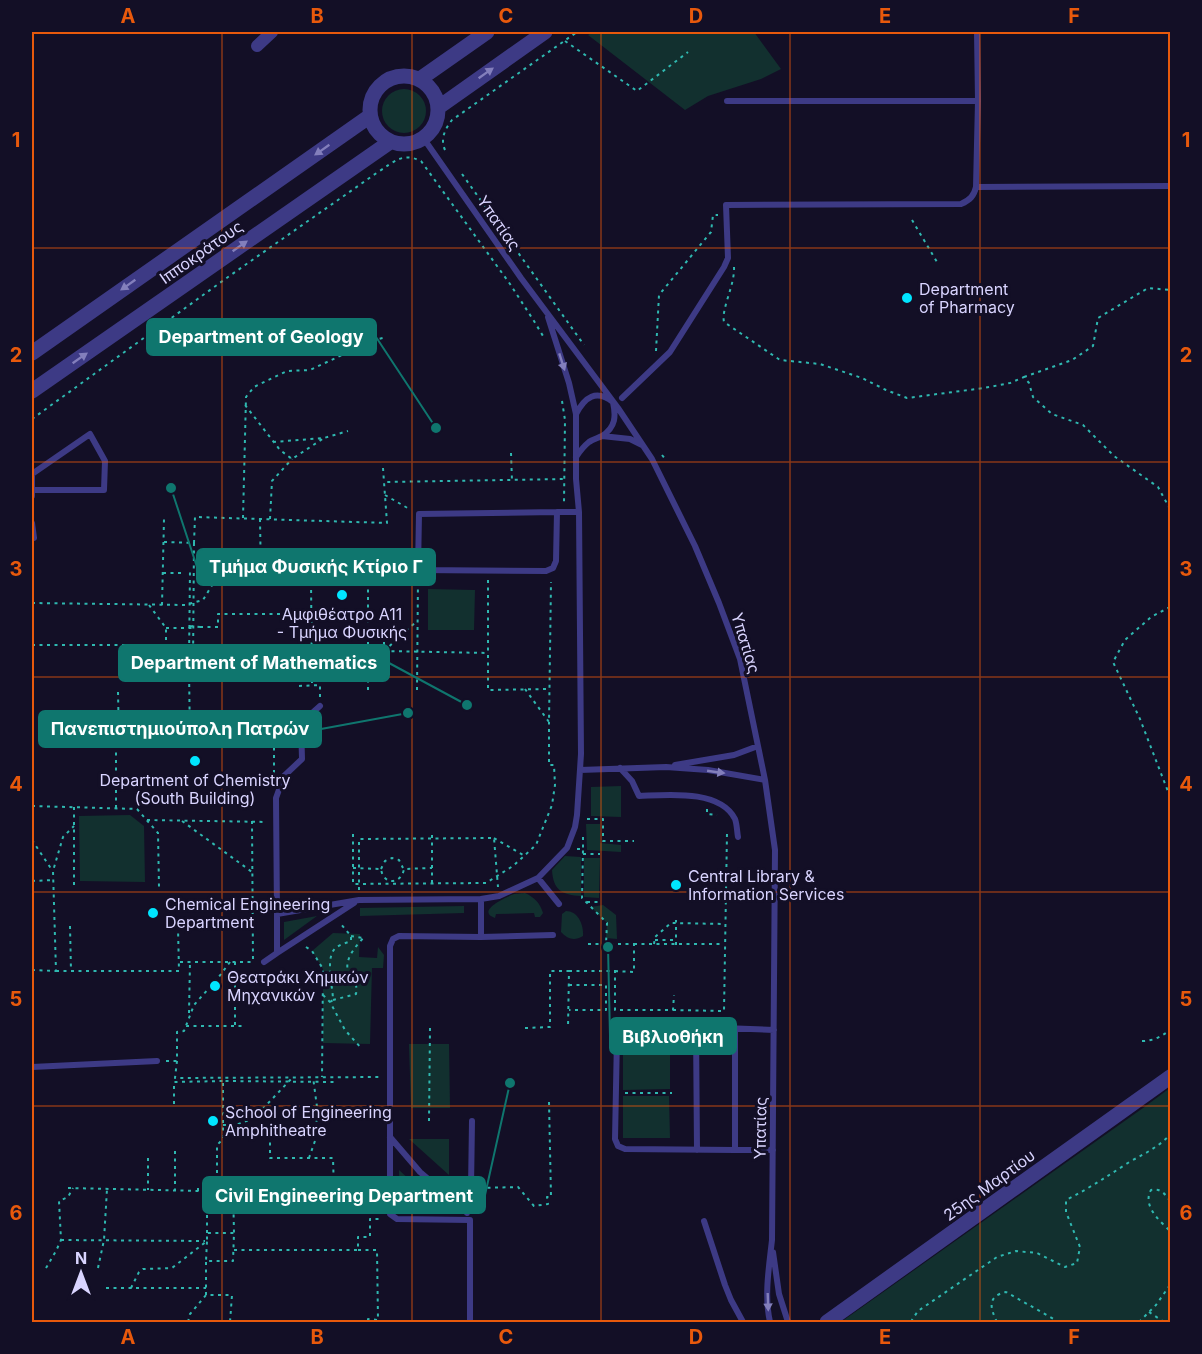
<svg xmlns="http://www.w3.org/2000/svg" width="1202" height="1354" viewBox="0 0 1202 1354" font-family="Inter,sans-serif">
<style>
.green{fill:#12302f}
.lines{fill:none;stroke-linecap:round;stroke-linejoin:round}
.path{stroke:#2fb8b0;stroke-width:2;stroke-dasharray:3 4.5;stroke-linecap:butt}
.service{stroke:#3d3a85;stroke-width:6}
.minor{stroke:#3d3a85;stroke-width:12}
.tertiary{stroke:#3d3a85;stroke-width:15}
.path-bridge{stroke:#2fb8b0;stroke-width:2;stroke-dasharray:3 4.5;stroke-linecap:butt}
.oneway{fill:#837fbc}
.grid{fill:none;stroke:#e8590c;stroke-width:1.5;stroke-opacity:0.55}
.poi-dot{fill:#00e5ff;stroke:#130f26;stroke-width:2}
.labels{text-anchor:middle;stroke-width:6;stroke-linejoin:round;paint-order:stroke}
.street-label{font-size:16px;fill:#d9d4ff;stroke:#130f26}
.poi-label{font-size:16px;fill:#d9d4ff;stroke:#130f26;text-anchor:start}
.leader{fill:none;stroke:#0f766e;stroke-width:2}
.callout-dot{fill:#0f766e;stroke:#130f26;stroke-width:2}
.callout{fill:#0f766e;stroke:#0f766e;stroke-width:2}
.callout-label{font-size:18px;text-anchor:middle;font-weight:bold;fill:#fff}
.neatline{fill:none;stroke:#e8590c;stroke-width:2}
.grid-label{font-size:20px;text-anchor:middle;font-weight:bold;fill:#e8590c}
</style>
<rect width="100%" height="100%" fill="#130f26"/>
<path class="green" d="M593,32H754L781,69L761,79L708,96L685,110L588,35Z
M382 111a22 22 0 1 1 44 0a22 22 0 1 1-44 0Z
M428,589L475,590L474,630H428Z
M621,786V817L591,816V787Z
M130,815L144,826L145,882L80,881L79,816Z
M586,824H600V843L621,845V852L587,850Z
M565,856L581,857V896C562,895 553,890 552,870Z
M584,858H600L599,898L584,897Z
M525,893C534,897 540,903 543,913L540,917H535L534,913L496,914L495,918C475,911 506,897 514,894C515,894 524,893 525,893Z
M603,905L616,915L617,939L606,938L607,923L591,907Z
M464,906V913L360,916V908Z
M566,911C578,911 584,925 583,936C575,941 568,940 561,932L562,914Z
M317,916L284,940V922Z
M333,933L360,934L359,957L377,958L378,947L384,955L383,968H372L370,1044L323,1043V969L312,951Z
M670,1036V1089L623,1090V1038Z
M409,1044H449L450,1108H411Z
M1170,1088V1322H841L1143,1108Z
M623,1096H669L670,1138H623Z
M409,1139H449V1175Z
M399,1170L446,1213H400Z"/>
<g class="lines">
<path class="path" d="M565,41L637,91L688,52
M445,150C440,139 445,129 452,120L577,32
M462,174L584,345
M912,220L937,262
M734,267C735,285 721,309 724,322L780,360L820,364L862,378L886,390L907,398L984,388L1010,383L1024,377L1029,383L1033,397L1052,414L1083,425L1114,456L1158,487L1170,509V512
M656,351L659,295L711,232L713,215H718
M1024,377L1072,360L1093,346L1098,318L1148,288L1170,290
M562,401L565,420L564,503
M245,405L280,450L292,459L324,438
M32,419L228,277L378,172C394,162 402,152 421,161L510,284L534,321L543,336
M273,442L324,438L348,431
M511,453L512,481
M662,455L666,460
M383,468L384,482
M385,495L411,510
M243,518L246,397L254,387L287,371L310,370L374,340L383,338
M260,519L261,579
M270,519L272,481L292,459
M1170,534V558
M164,542L194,543L193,665H197V669H189
M194,543L195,517L387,523L384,482L563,479
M163,573H183
M488,580V690L549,689
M32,603L185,605L203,600L214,582L261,579L311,580L312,686
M149,605L166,628V665H193
M162,605L164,519
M1170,607L1151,617L1125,640L1113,662L1140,719L1169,794L1170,802
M189,626H190
M200,627H218V614H310
M166,628H193
M367,628L384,629V651
M32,645H136V664
M384,651L488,653
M384,651L417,621
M150,660V654H166
M189,661V662
M132,664L166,665
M189,669L190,741
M299,686L320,685V697
M525,689L549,722L551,582
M368,690V580H415
M417,690L418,579
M118,692L119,741
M320,717V725
M260,719V741
M274,773V741
M32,806L137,809L158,833L159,887
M74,807V886
M116,808V741H293
M707,809V814L717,815
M587,819H603V841H634
M147,820L267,822
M182,821L252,872
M252,821L253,962
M353,834V884L486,883L513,866L536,845L552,805L555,785L554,765H549V722
M583,837V849
M494,838L523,855
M32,840L52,870
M577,849H583L582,898L607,923L606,944
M583,854H600
M353,868L381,869C383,885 401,885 404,869L432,868
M381,869L385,861L392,858L399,860L403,868
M32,881L53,880
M432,883V834
M359,890V839L494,838L498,887
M587,902H599
M70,926L71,971
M351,936L363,938
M655,940H676
M588,944H634V972L615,971
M634,944H724
M654,944L655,937L671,923L725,924
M676,945V920
M306,947L312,951L323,969L322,1077
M180,962H252
M230,962L218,978L194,1005L184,1031L177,1032V1061L175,1078L382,1077
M235,962V1026
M32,970L56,971L53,871L63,837L74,826
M56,971H179L178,928
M569,971H615V1010H673L674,995
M569,985H606V1010H569
M323,995L330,1002L345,1030L362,1049
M333,1000L356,994C358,980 352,982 348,971C344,958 358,944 365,936
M330,1002L333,1000C333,987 324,955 337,947C341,944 346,943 351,941V936L340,923
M673,1010L724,1011L727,833
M189,1013L190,962
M186,1026H244
M525,1028L550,1027V971H569L568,1028
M1142,1041C1153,1041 1161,1037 1170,1030
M166,1061H177
M625,1093H672
M429,1121L430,1028
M223,1125H236L254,1118L293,1077
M175,1151V1191
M148,1158V1190
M309,1158L316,1138L317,1107L313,1077
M68,1188L200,1191
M217,1188V1145L223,1139V1086
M233,1188L279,1187
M480,1188L518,1187L534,1206L548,1204L547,1197H551L549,1102
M198,1191V1188H207
M240,1191H334L333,1158H270V1142
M1170,1201C1165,1194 1161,1188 1151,1190C1142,1206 1160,1221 1170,1231
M207,1233V1188H233L234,1233
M61,1240L205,1241
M234,1250H358V1237H370V1219H382
M358,1250H377L378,1320L368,1319V1322
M206,1262V1295H232L230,1322
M46,1268L56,1251L61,1240L59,1201L68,1197L73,1188
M98,1268L104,1240L107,1189
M106,1288H206
M131,1288L139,1272L143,1269L172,1268L207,1241V1233H234L233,1261H206L207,1241
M1149,1312L1164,1322
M188,1322L190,1314L206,1295
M912,1322V1320L918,1311L997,1257L1016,1251L1037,1253L1065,1267L1077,1263L1080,1247L1066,1212V1200C1090,1188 1109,1175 1131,1161C1146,1153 1158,1147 1170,1135
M997,1322C990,1308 987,1296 1006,1292L1059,1322
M1139,1322L1156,1305L1170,1285"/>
<path class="service" d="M977,32L978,101L976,187L1170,186
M727,101H978
M424,139L521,278L618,408L652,459L695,546L719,603L740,659L765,780L775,850L772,1240C769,1267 764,1296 770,1322
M622,398L670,352L724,267L728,258L726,205L961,204C970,200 974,196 976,187
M576,414C585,397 596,389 613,402C616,416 616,427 602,436C598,438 593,439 589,442C584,446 580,451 576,457
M602,436L630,439L642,445
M32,496V474L90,434L105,461L104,490H32
M557,512L556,561L553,568L546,571L418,570L419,514L557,512H579
M32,523L34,538
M675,765L734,755L758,746
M620,768L632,781L639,796C667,795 720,789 735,819C737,824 737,832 738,837
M580,770L666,767L708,770L765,780
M538,878L559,904
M277,914L276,798L284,776L302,759L301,723L320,706
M481,937L553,935
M277,953L354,903
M264,962L277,953V914L359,900L481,899
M696,1027L697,1150
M735,1028V1150H773
M32,1067L157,1061
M390,1137L420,1172L467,1212
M735,1150L625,1149L618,1146L615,1139L617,1037L620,1030L627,1028L696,1027L774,1030
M467,1213L471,1188L472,1121
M704,1221L725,1285L731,1300L743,1322
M773,1252L779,1294L788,1322
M470,1322V1220L397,1219L390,1214V946L393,939L399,936L481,937V899L499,896L538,878L567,848L575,827L577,815L581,754L579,512L576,479V414L569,383L548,317"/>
<path class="minor" d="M257,46L272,32"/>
<path class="tertiary" d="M370 110a34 34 0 1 1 68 0a34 34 0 1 1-68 0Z
M420,79L487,32
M439,107L545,32
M32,353L370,116
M32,391L390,142
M827,1322L1170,1077"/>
<path class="path-bridge" d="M190,626L200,627
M132,660L189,661L190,570
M189,668V662
M223,1086V1081L335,1082
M174,1104V1082L223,1081"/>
</g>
<defs><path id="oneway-solid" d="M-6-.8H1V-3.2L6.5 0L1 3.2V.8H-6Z" transform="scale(1.5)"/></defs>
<g class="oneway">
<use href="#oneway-solid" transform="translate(486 73) rotate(-35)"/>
<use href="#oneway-solid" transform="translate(322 150) rotate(145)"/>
<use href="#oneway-solid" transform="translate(240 246) rotate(-35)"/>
<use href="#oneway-solid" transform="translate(128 285) rotate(145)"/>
<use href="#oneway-solid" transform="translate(80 358) rotate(-35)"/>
<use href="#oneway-solid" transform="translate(562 362) rotate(72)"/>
<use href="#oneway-solid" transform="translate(716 772) rotate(8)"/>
<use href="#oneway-solid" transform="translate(768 1302) rotate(88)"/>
</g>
<path class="grid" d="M222,32V1322M412,32V1322M601,32V1322M790,32V1322M980,32V1322M32,248H1170M32,462H1170M32,677H1170M32,892H1170M32,1106H1170"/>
<g class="poi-dot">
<circle cx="907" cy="298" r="6"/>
<circle cx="342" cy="595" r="6"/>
<circle cx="195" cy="761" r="6"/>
<circle cx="676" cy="885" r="6"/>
<circle cx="153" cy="913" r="6"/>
<circle cx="215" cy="986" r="6"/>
<circle cx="213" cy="1121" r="6"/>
</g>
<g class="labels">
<g class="street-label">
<text transform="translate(499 223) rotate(55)" y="6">Υπατίας</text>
<text transform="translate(201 252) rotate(-35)" y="6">Ιπποκράτους</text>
<text transform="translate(746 643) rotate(73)" y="6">Υπατίας</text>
<text transform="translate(760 1128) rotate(-89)" y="6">Υπατίας</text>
<text transform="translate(989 1185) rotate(-36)" y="6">25ης Μαρτίου</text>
</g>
<g class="poi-label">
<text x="919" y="295">Department<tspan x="919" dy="18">of Pharmacy</tspan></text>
<text x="342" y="620" text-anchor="middle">Αμφιθέατρο Α11<tspan x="342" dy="18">- Τμήμα Φυσικής</tspan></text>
<text x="195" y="786" text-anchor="middle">Department of Chemistry<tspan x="195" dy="18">(South Building)</tspan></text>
<text x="688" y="882">Central Library &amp;<tspan x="688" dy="18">Information Services</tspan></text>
<text x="165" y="910">Chemical Engineering<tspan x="165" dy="18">Department</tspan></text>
<text x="227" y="983">Θεατράκι Χημικών<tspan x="227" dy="18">Μηχανικών</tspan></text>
<text x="225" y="1118">School of Engineering<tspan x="225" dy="18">Amphitheatre</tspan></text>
</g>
</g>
<path class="leader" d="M436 428L376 337M171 488L197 567M467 705L389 663M408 713L321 729M608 947L610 1036M510 1083L485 1195"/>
<g class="callout-dot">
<circle cx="436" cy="428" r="6"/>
<circle cx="171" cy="488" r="6"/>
<circle cx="467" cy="705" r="6"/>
<circle cx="408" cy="713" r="6"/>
<circle cx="608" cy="947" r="6"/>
<circle cx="510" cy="1083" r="6"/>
</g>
<g class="callout">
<rect x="147" y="319" width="229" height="36" rx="6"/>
<rect x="197" y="549" width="238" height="36" rx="6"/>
<rect x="119" y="645" width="270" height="36" rx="6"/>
<rect x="39" y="711" width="282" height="36" rx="6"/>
<rect x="610" y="1018" width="126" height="36" rx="6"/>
<rect x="203" y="1177" width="282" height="36" rx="6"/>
</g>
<g class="callout-label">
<text x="261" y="343">Department of Geology</text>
<text x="316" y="573">Τμήμα Φυσικής Κτίριο Γ</text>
<text x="254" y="669">Department of Mathematics</text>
<text x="180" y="735">Πανεπιστημιούπολη Πατρών</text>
<text x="673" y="1043">Βιβλιοθήκη</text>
<text x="344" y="1202">Civil Engineering Department</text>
</g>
<rect width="1202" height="1354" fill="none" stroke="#130f26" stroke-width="66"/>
<g transform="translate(81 1273)" stroke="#130f26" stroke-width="4.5" paint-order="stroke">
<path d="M0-4.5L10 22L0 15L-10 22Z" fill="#d9d4ff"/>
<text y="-9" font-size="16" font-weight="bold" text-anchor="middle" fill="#d9d4ff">N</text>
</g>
<rect x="33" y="33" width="1136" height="1288" class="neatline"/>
<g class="grid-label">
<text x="128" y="23">A</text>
<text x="317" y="23">B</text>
<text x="506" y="23">C</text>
<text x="696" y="23">D</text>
<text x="885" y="23">E</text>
<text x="1074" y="23">F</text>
<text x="16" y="147">1</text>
<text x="1186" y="147">1</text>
<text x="16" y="362">2</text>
<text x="1186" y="362">2</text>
<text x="16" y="576">3</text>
<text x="1186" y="576">3</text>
<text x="16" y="791">4</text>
<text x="1186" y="791">4</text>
<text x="16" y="1006">5</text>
<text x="1186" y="1006">5</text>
<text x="16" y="1220">6</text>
<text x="1186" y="1220">6</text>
<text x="128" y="1344">A</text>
<text x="317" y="1344">B</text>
<text x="506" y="1344">C</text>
<text x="696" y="1344">D</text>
<text x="885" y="1344">E</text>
<text x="1074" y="1344">F</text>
</g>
</svg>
